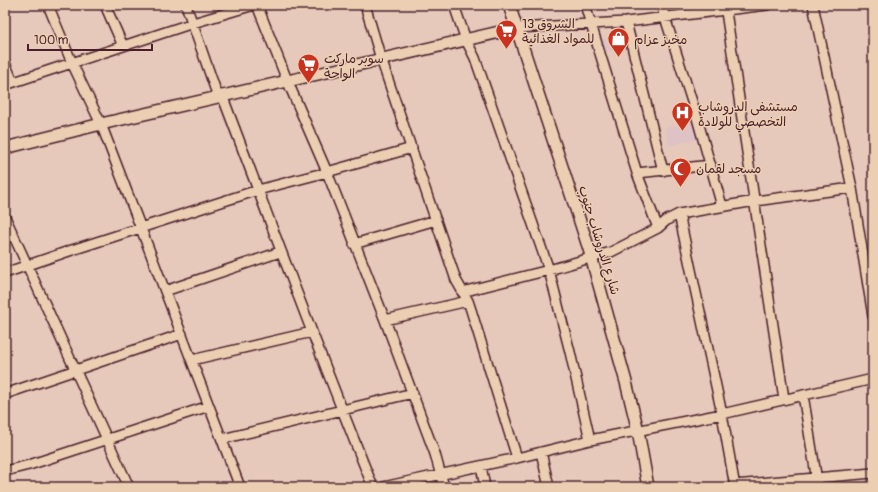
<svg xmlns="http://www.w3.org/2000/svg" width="878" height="492" viewBox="0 0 878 492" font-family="Pangolin,'Playpen Sans Arabic',sans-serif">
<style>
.built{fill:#dfc2c5}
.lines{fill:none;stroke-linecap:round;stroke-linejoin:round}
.minor-casing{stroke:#4a1f2b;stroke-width:12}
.tertiary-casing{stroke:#4a1f2b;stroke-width:14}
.minor{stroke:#eccfb3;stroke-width:9}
.tertiary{stroke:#eccfb3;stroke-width:11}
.labels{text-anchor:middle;stroke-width:3;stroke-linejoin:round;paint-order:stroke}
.poi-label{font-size:13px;fill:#4a1f2b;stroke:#eccfb3;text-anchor:start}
.street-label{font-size:13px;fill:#4a1f2b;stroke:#eccfb3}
</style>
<rect width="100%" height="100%" fill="#e6c9bb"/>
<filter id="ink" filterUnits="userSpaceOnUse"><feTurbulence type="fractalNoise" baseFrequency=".025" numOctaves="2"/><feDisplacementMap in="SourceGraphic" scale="8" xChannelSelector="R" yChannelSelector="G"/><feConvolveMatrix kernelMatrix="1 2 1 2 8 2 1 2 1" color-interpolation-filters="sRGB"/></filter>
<g filter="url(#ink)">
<path class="built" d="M627,38L631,50L603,51L601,39Z
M696,120L700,138L669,146L664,128Z"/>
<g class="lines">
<defs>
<path id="minor" d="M48,5L72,63L101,124L240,487
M105,5L123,46
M186,5L218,97
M257,5L287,80L327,172L385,320L435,454L444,487
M365,5L381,59L456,280L468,301L471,310L517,458
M454,5L466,40L475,58L549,270L570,352L590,440
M585,5L637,173L658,228
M661,5L695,111L722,206
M725,5L784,399
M813,5L852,188L873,316
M626,22L663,171
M517,28L626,22L767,5
M5,63L13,82
M5,85L193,23L254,5
M222,95C272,226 320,357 373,487
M637,173L711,165
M679,214L722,414L735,487
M5,217L129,487
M354,244L436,220
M5,273L72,250L258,190L327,172L412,148
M165,291L280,252
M462,292L549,270L611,252L658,228L667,220L679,214L755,201L852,188
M385,320L468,301
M192,360L312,332
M5,394L182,334
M803,395L818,487
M222,439L413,393
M541,452L549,487
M481,466L485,487
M5,471L29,465L209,406
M734,485L873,473
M383,487L517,458L590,440L722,414L873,379"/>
<path id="tertiary" d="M509,5L589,249L626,382L638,431L648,487
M5,148L101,124L517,28"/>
</defs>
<use href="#minor" class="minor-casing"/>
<use href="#tertiary" class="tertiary-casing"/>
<use href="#minor" class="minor"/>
<use href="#tertiary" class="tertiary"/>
</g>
</g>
<defs>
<symbol id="supermarket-pin" viewBox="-11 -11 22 30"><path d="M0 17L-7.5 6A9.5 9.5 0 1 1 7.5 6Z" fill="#c8321e" stroke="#eccfb3"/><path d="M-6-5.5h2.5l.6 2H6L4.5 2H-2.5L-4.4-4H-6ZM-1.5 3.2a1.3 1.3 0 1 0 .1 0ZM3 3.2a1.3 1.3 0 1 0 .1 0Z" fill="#fff"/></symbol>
<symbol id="shop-pin" viewBox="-11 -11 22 30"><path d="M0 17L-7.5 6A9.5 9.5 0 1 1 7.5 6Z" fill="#c8321e" stroke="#eccfb3"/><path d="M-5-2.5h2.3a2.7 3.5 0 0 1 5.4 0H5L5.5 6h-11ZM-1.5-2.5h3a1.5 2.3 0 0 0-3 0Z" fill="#fff"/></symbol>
<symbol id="hospital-pin" viewBox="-11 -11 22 30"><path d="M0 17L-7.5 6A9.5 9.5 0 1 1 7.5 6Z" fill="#c8321e" stroke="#eccfb3"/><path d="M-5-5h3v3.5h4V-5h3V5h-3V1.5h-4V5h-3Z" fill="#fff"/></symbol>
<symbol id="mosque-pin" viewBox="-11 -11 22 30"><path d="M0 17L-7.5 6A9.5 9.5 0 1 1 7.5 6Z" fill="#c8321e" stroke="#eccfb3"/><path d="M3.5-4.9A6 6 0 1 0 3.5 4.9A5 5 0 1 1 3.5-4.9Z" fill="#fff"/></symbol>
</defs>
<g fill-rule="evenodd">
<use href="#supermarket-pin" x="494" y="18" width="25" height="34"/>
<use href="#shop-pin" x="606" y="26" width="25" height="34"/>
<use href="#supermarket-pin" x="296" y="52" width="25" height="34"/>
<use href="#hospital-pin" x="670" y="100" width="25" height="34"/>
<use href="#mosque-pin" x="668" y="156" width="25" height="34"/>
</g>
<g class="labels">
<g class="poi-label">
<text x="522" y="28">الشروق 13<tspan x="522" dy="15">للمواد الغذائية</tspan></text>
<text x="634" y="44">مخبز عزام</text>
<text x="324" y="63">سوبر ماركت<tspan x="324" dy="15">الواحة</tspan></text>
<text x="698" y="111">مستشفى الدروشاب<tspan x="698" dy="15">التخصصي للولادة</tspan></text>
<text x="696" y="173">مسجد لقمان</text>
</g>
<g class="street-label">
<text transform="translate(600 240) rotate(73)" y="5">شارع الدروشاب جنوب</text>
</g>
</g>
<rect width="878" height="492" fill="none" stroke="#eccfb3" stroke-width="20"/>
<rect x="10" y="10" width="858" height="472" fill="none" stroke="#4a1f2b" stroke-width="1.5" filter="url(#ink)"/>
<path d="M28 44v6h124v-6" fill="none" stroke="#4a1f2b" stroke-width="2"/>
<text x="34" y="44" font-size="12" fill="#4a1f2b" stroke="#eccfb3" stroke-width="3" paint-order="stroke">100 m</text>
</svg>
